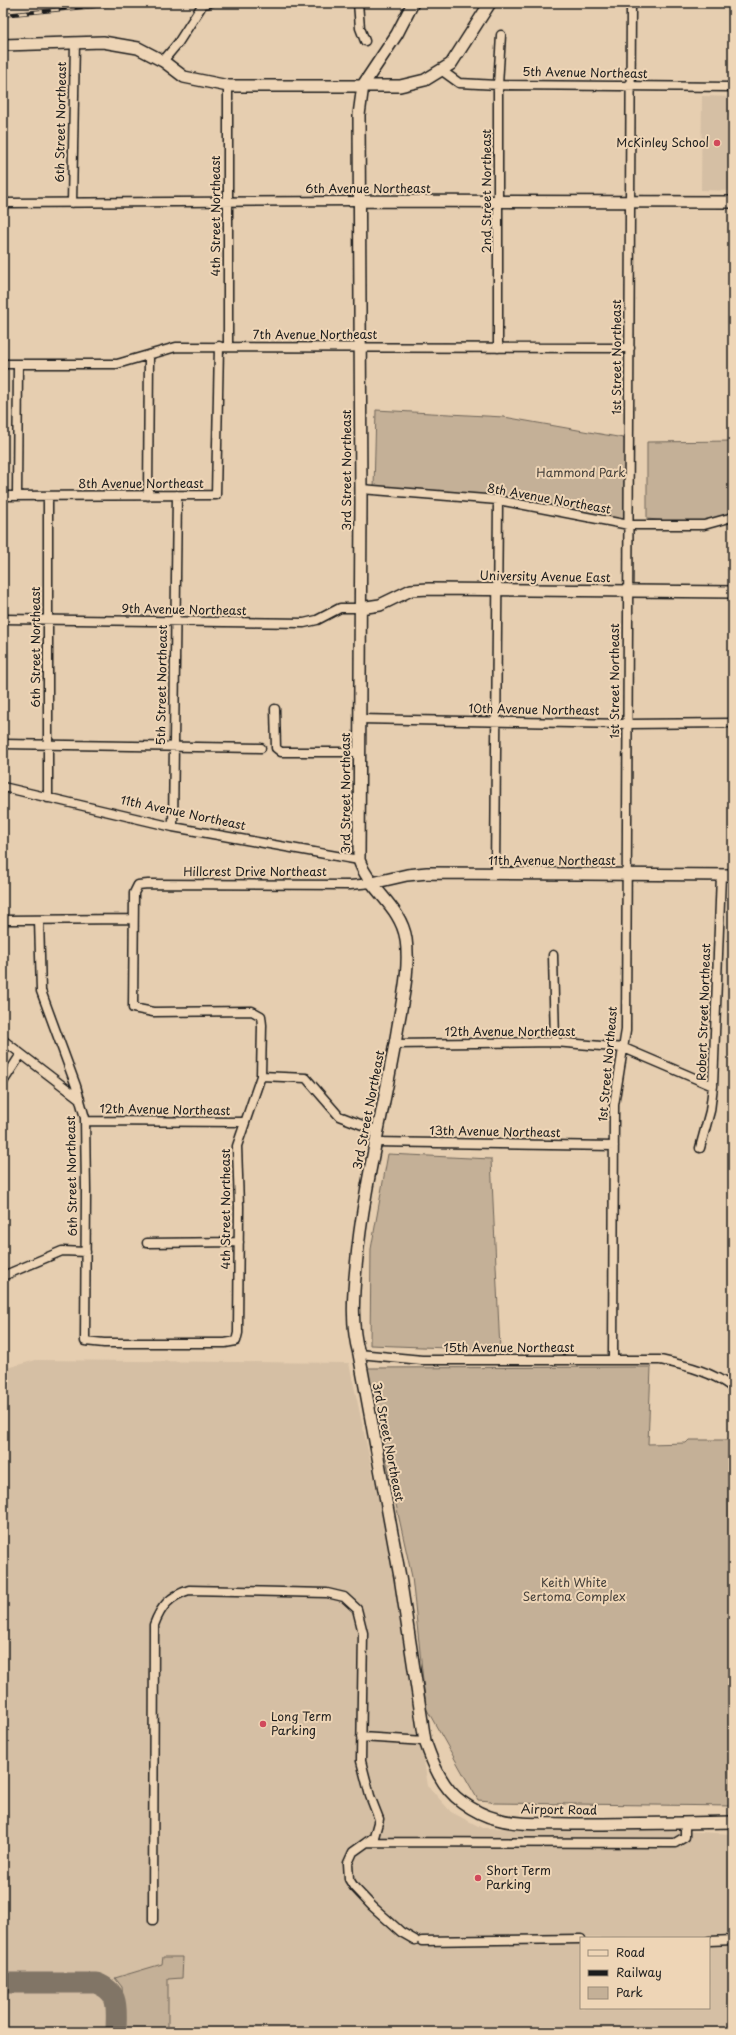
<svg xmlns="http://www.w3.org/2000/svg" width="736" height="2035" viewBox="0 0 736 2035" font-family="'Playpen Sans',sans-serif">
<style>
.built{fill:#d5bfa4;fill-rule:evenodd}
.green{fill:#c4b097;stroke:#70665a}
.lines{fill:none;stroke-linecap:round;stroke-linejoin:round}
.taxiway{stroke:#817566;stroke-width:21}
.street-casing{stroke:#1c1c1c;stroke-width:11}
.secondary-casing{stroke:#1c1c1c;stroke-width:14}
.street{stroke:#eed5b6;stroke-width:8}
.secondary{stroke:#eed5b6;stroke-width:11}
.rail-casing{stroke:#1c1c1c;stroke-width:4}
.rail{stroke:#eed5b6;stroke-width:2.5;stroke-dasharray:8;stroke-linecap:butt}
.poi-dot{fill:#d1495b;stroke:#eed5b6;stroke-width:1.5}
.labels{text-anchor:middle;stroke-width:4;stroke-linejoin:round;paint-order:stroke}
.street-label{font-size:12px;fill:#1c1c1c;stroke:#eed5b6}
.poi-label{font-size:12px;fill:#1c1c1c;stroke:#eed5b6;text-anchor:start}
.park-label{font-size:12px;fill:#46413b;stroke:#eed5b6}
</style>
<rect width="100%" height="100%" fill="#e6ceb0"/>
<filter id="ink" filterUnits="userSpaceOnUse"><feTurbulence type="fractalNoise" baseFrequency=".025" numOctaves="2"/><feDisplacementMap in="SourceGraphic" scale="8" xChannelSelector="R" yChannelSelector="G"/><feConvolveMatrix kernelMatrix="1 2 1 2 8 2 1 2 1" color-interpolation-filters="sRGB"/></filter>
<g filter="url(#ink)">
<path class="built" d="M702,96L733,97V191L701,190Z
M36,1360L349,1363L391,1557L428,1786L451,1812L482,1828L663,1830L733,1834V2032H3V1369ZM581,1938H709V2008H581Z"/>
<path class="green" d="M376,410L504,417L629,439V525L498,500L374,489Z
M733,441V517L692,523L647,519V442Z
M388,1154L491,1159L500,1350L370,1345L371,1249Z
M651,1367L648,1444L686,1443L689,1440H733V1806L493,1803L491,1801L478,1800L426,1708L412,1577L366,1368Z
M163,1957H183L182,1978L168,1979V2032H125L122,1987L115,1978L162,1964Z"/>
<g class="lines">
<path class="taxiway" d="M3,1983H96C121,1992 116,2009 116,2032"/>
<defs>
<path id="street" d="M358,3L360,28L365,41
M163,61L178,43L203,4L209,3
M441,70L459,83L498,85L733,87
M228,86V347
M3,203L359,201
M72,203L75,42
M498,348V85L501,35
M3,364H117L176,347L630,348
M361,489L498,500L629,525H704L733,517
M3,496L216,495L219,346
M17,496L18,364
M48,496V798
M148,496L149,355
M3,619L304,623L317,620L340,608H360
M275,709L276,748L281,752H358
M359,719L627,724L733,723
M3,744L261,748
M3,787L173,827L359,860
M173,827L177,495
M495,874L498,500
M3,920L133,919
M39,920L41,991L76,1086L85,1118L86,1191L85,1341L104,1343H225L236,1341L238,1333L239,1206L237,1146L261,1076L262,1025L261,1016L252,1011L153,1012L133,1008L134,893L138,885L148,884L350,885L372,883
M553,955L555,1042
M3,1040L80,1099
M395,1044L555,1042L624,1048L713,1086
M261,1076L306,1078L339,1116L378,1131
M3,1082L21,1054
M85,1121L244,1122
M375,1142L614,1146
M700,1148L710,1111L713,1086L721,875
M147,1243L239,1242
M3,1276L62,1251L86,1252
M359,1354L422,1360H660C687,1366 711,1371 733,1388
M613,1359L614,1105L626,1030C628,688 629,345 631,3
M361,1737L425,1741
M367,1842L675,1843L685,1837V1822
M153,1920L154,1625C161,1606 170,1596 189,1590L327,1593L344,1597L357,1609L363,1633L361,1761L370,1796L379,1819L374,1837L353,1852L348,1863L349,1879L354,1887L372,1906L401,1932L415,1940
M422,1941L581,1939
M709,1941L733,1940"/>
<path id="secondary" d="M413,3L397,34L363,85L359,115L361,499L359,860C369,890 401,906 406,939C410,968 403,997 398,1026C385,1107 363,1186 356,1267C353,1296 351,1326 359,1354L400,1577L425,1741C433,1764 442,1788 462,1802C473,1810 484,1816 497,1819C521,1826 548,1823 573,1824C626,1824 680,1823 733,1822
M3,45L103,42L138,48L163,61L184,77L228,86H400L425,80L451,64L490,3
M359,201L733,202
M360,608L380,605L411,590L429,589L733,592
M372,883L407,875L427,873L733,875"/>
</defs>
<use href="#street" class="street-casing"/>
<use href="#secondary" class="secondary-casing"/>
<use href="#street" class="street"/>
<use href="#secondary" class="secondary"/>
<defs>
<path id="rail" d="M3,15L127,3"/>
</defs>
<use href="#rail" class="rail-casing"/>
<use href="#rail" class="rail"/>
</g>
</g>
<g class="poi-dot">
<circle cx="717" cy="143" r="4"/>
<circle cx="263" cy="1724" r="4"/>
<circle cx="478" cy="1878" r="4"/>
</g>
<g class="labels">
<g class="street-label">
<text transform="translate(585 73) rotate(1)" y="4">5th Avenue Northeast</text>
<text transform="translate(61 122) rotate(-89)" y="4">6th Street Northeast</text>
<text x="368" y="193">6th Avenue Northeast</text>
<text transform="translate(487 191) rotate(-90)" y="4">2nd Street Northeast</text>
<text transform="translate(216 216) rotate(-90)" y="4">4th Street Northeast</text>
<text x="315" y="339">7th Avenue Northeast</text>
<text transform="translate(617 357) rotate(-90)" y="4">1st Street Northeast</text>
<text transform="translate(347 470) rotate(-90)" y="4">3rd Street Northeast</text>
<text x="141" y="488">8th Avenue Northeast</text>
<text transform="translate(549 499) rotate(10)" y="4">8th Avenue Northeast</text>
<text transform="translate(545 577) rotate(1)" y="4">University Avenue East</text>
<text transform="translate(184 610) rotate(1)" y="4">9th Avenue Northeast</text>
<text transform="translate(36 647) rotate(-90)" y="4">6th Street Northeast</text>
<text transform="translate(615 681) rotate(-90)" y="4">1st Street Northeast</text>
<text transform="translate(162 685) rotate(-89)" y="4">5th Street Northeast</text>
<text transform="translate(534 710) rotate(1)" y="4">10th Avenue Northeast</text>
<text transform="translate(346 793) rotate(-90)" y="4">3rd Street Northeast</text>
<text transform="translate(183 813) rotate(12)" y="4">11th Avenue Northeast</text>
<text x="552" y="865">11th Avenue Northeast</text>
<text x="255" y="876">Hillcrest Drive Northeast</text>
<text transform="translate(704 1012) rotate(-88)" y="4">Robert Street Northeast</text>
<text x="510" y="1036">12th Avenue Northeast</text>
<text transform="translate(608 1064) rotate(-85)" y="4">1st Street Northeast</text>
<text transform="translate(165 1110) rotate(1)" y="4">12th Avenue Northeast</text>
<text transform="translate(369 1110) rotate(-79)" y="4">3rd Street Northeast</text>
<text transform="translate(495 1132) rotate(1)" y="4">13th Avenue Northeast</text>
<text transform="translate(72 1176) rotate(-91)" y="4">6th Street Northeast</text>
<text transform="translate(226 1209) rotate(-90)" y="4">4th Street Northeast</text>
<text x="509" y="1352">15th Avenue Northeast</text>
<text transform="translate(388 1442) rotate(79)" y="4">3rd Street Northeast</text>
<text transform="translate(559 1810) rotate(1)" y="4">Airport Road</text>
</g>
<g class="poi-label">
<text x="709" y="147" text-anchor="end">McKinley School</text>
<text x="271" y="1721">Long Term<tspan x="271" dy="14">Parking</tspan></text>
<text x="486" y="1875">Short Term<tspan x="486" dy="14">Parking</tspan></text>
</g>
<g class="park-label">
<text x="581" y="477">Hammond Park</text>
<text x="574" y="1587">Keith White<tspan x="574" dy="14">Sertoma Complex</tspan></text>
</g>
</g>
<rect width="736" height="2035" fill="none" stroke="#eed5b6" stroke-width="16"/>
<rect x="8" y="8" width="720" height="2019" fill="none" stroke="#1c1c1c" stroke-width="1.5" filter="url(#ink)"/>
<rect x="580" y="1937" width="130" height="72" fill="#eed5b6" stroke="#9a8b78"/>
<rect x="588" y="1950" width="20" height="6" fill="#eed5b6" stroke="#9a8b78"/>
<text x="616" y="1957" font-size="12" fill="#1c1c1c">Road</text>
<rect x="588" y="1970" width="20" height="6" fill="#1c1c1c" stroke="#9a8b78"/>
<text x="616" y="1977" font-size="12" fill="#1c1c1c">Railway</text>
<rect x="588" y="1987" width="20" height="12" fill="#c4b097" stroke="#9a8b78"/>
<text x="616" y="1997" font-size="12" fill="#1c1c1c">Park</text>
</svg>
